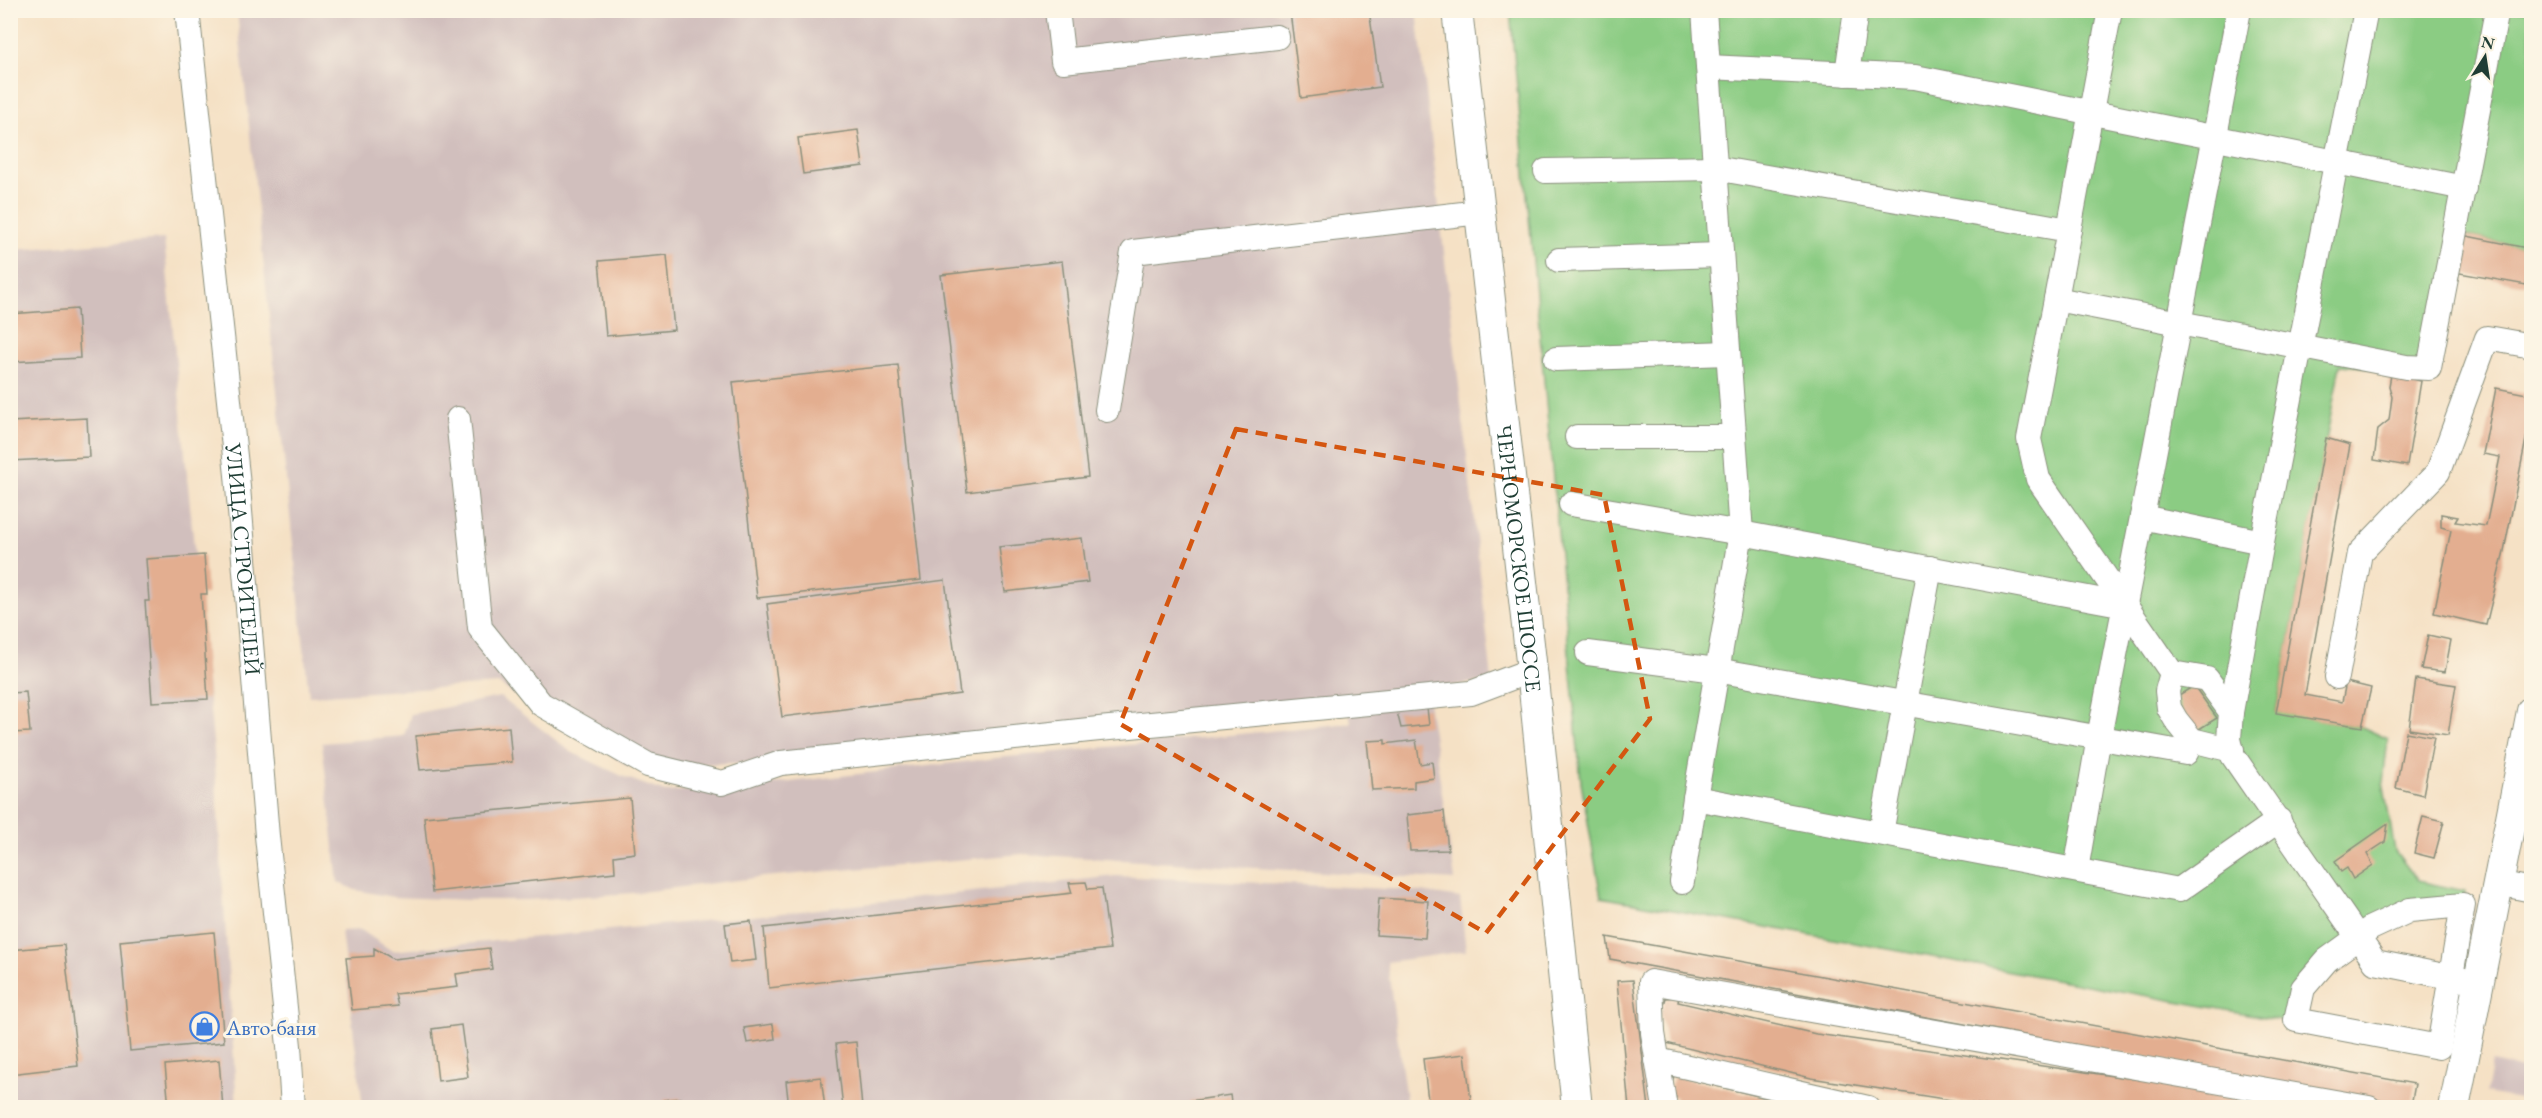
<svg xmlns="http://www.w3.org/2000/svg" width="2542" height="1118" viewBox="0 0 2542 1118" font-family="'EB Garamond',serif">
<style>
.industrial{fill:#d1bfbd}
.green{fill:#8bcc83;stroke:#55845c;stroke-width:1.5}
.building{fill:#e3ae90}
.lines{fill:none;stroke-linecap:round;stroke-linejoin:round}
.minor-casing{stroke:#8a8f7c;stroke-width:26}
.major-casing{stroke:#8a8f7c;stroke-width:32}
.minor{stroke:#fff;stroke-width:24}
.major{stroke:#fff;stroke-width:30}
.marked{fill:none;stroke:#d45610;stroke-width:4.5;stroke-dasharray:12 8;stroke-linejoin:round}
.labels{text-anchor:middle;stroke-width:6;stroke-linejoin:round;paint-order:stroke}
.street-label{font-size:22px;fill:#1f3d34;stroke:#fcf5e5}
.shop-label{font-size:22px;fill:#366cbe;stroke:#fcf5e5;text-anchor:start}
</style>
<rect width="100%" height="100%" fill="#fcf5e5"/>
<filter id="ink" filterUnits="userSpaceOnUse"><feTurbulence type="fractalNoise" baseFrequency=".0167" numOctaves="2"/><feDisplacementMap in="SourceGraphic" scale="12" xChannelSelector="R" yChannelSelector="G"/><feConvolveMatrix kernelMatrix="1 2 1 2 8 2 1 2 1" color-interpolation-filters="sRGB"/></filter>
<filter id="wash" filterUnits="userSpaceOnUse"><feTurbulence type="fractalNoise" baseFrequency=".008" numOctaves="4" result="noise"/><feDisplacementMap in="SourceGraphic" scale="24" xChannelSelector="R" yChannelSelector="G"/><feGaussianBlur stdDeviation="1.35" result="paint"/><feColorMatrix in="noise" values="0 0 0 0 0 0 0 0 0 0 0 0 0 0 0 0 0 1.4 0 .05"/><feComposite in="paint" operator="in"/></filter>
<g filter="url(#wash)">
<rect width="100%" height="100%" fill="#f5e1c5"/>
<path class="industrial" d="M237,11H1417L1492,680L921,758L628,766L498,684L309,696Z
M164,239L214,752L237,1107L11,1108V250Z
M500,697L571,752L624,777L665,792L764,785L997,758L1351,723L1349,711L1428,701L1455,880L1023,854L763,877L633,893L527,900H470L393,897L355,890L338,882L322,743L404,736L411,714Z
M1116,876L1407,890L1460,898L1466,951L1387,962L1407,1107L363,1108L341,931L361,930L392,951L774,914Z
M2492,1062L2531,1071V1101L2486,1093Z"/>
<path class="green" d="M1510,11H2531V249L2462,235L2435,372L2340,365L2276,712L2362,727L2388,739L2383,782L2395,851L2418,881L2465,891L2463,905L2410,910L2327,960L2292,1022L1601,897L1581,782Z"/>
<g id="blocks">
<path class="building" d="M1304,10H1369L1380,87L1301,98L1290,12Z
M858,130L863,166L803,174L798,138Z
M2462,235L2532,249L2526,285L2454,272Z
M667,255L674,330L606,336L599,261Z
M1062,261L1088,477L967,492L941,275Z
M77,309L80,358L10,362V314Z
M898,365L921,580L757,598L733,382Z
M2391,375L2421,381L2407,466L2374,460L2378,429L2389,420L2392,397L2389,386Z
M2496,388L2532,395V409L2504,551L2486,625L2434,613L2451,530L2441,527V514L2458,517L2455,522L2486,526L2500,457L2483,454Z
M87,418L89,457L10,461V422Z
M2326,438L2350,445L2305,695L2342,702L2346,682L2371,688L2362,727L2276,713Z
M1082,538L1088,582L1005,592L999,547Z
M204,555L207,594H201L208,699L152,702L145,601H149L146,559Z
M945,580L960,694L782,717L767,604Z
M2428,635L2451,640L2445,672L2421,669Z
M2416,679L2456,685L2448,735L2409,729Z
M2194,686L2217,718L2196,731L2182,712L2177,696Z
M26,692L30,732L10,733V693Z
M1427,708L1429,725L1401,728L1397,712Z
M509,727L512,762L420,770L416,736Z
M2406,732L2434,737L2423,795L2396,788Z
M1385,740V744L1416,740L1420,764L1432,762L1434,778L1414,781V788L1372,790L1367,741Z
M630,798L635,853L614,856L615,872L432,892L424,817Z
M1444,811L1448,850L1410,851L1407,815Z
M2423,816L2444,821L2434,858L2414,853Z
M2388,824L2385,842L2367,854L2373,865L2353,879L2347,868L2341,872L2335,861Z
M1086,882L1088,889L1102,888L1110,949L769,988L764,928L1072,893L1069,883Z
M1379,898L1428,901L1425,938L1376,935Z
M751,921L756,960L730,963L725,924Z
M214,932L224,1042L130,1051L120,941Z
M1607,937L2415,1084L2411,1106L1610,959Z
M64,945L78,1066L10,1074V950Z
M374,948L393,959L489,948L492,969L456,974L458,987L395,994L398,1006L352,1010L346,958L374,956Z
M1633,980L1649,1108H1629L1617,981Z
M1679,997L1678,1002L1816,1034L2155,1082L2310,1108H2001L1811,1078L1666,1043L1661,1014L1666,998Z
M773,1024L775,1039L747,1043L744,1028Z
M461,1025L468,1077L438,1081L432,1029Z
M856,1042L862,1108H843L836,1044Z
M1465,1054L1472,1108H1429L1423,1059Z
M219,1060L223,1108H169L165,1065Z
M1674,1076L1804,1107V1108H1674L1676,1097L1668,1095Z
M821,1077L825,1108H789L786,1081Z
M1230,1095L1232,1108H1191L1190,1101Z
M680,1098L681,1108H665L664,1100Z"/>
</g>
</g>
<g filter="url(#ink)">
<use href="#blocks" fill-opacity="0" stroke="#8a8f7c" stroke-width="1.5"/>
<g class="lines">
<defs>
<g id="minor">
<path id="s1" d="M187,10L237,475L267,836L289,1046L293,1108"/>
<path d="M1057,10L1063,61L1277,37"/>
<path d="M1708,67L1915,77L2464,188"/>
<path d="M1847,74L1856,10"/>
<path d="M1546,171L1715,168L2069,230"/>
<path d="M1559,260L1721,255"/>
<path d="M2056,299L2110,10"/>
<path d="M1556,359L1728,353"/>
<path d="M1107,410L1133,252L1480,212"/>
<path d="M458,419L480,628L541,704L648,765L722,783L781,763L1089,730L1471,693L1532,670"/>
<path d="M1577,437H1734"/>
<path d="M1571,504L1741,533L2125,605"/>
<path d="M2142,517L2239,10"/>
<path d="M2262,542L2366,10"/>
<path d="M1588,653L1716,670L2186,753L2192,740"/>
<path d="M2172,673L2167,691L2169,708L2176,720L2192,740L2232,750"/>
<path d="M2337,677L2360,553L2438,472L2487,338L2532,346"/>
<path d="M1695,798L1741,533L1704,10"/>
<path d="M1881,833L1930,568"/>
<path d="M2076,870L2099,737L2142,517L2262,542L2231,712"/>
<path d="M1682,882L1695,798L2179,890L2279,820"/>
<path d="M2498,883L2532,890"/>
<path d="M2463,905L2439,1047L2296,1020L2303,988L2327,960L2371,928L2410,910Z"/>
<path d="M2479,983L2375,962L2233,756L2229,739L2231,712L2207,679L2172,673L2038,479L2029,439L2056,299L2406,367L2429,368L2497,10"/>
<path d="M1657,1060L1868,1108"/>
<path d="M1665,1108L1653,1033L1651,982L2369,1108"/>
</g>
<g id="major">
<path id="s2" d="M1457,10L1532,670L1577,1108"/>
<path d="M2454,1108L2532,711"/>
</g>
</defs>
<use href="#minor" class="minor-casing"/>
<use href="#major" class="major-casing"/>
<use href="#minor" class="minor"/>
<use href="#major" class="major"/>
</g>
</g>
<path class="marked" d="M1236,429L1604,495L1650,719L1486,933L1120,724Z"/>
<defs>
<symbol id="shop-ring" viewBox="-11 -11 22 22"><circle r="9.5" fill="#fcf5e5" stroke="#3f7fe0" stroke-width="1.5"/><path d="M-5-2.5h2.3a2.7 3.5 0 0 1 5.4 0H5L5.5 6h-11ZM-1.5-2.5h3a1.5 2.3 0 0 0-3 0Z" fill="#3f7fe0"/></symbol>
</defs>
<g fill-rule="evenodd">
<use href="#shop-ring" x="188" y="1010" width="33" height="33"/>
</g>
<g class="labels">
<g class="street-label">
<text dy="8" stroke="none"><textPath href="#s1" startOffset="552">УЛИЦА СТРОИТЕЛЕЙ</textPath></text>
<text dy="8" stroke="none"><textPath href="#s2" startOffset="552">ЧЕРНОМОРСКОЕ ШОССЕ</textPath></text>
</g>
<g class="shop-label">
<text x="226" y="1035">Авто-баня</text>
</g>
</g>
<rect width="2542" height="1118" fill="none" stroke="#fcf5e5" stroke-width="36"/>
<g transform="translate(2485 57) rotate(12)" stroke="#fcf5e5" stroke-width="4.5" paint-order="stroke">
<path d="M0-4.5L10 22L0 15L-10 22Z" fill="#1f3d34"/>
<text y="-9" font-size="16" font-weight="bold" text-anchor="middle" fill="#1f3d34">N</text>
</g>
</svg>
